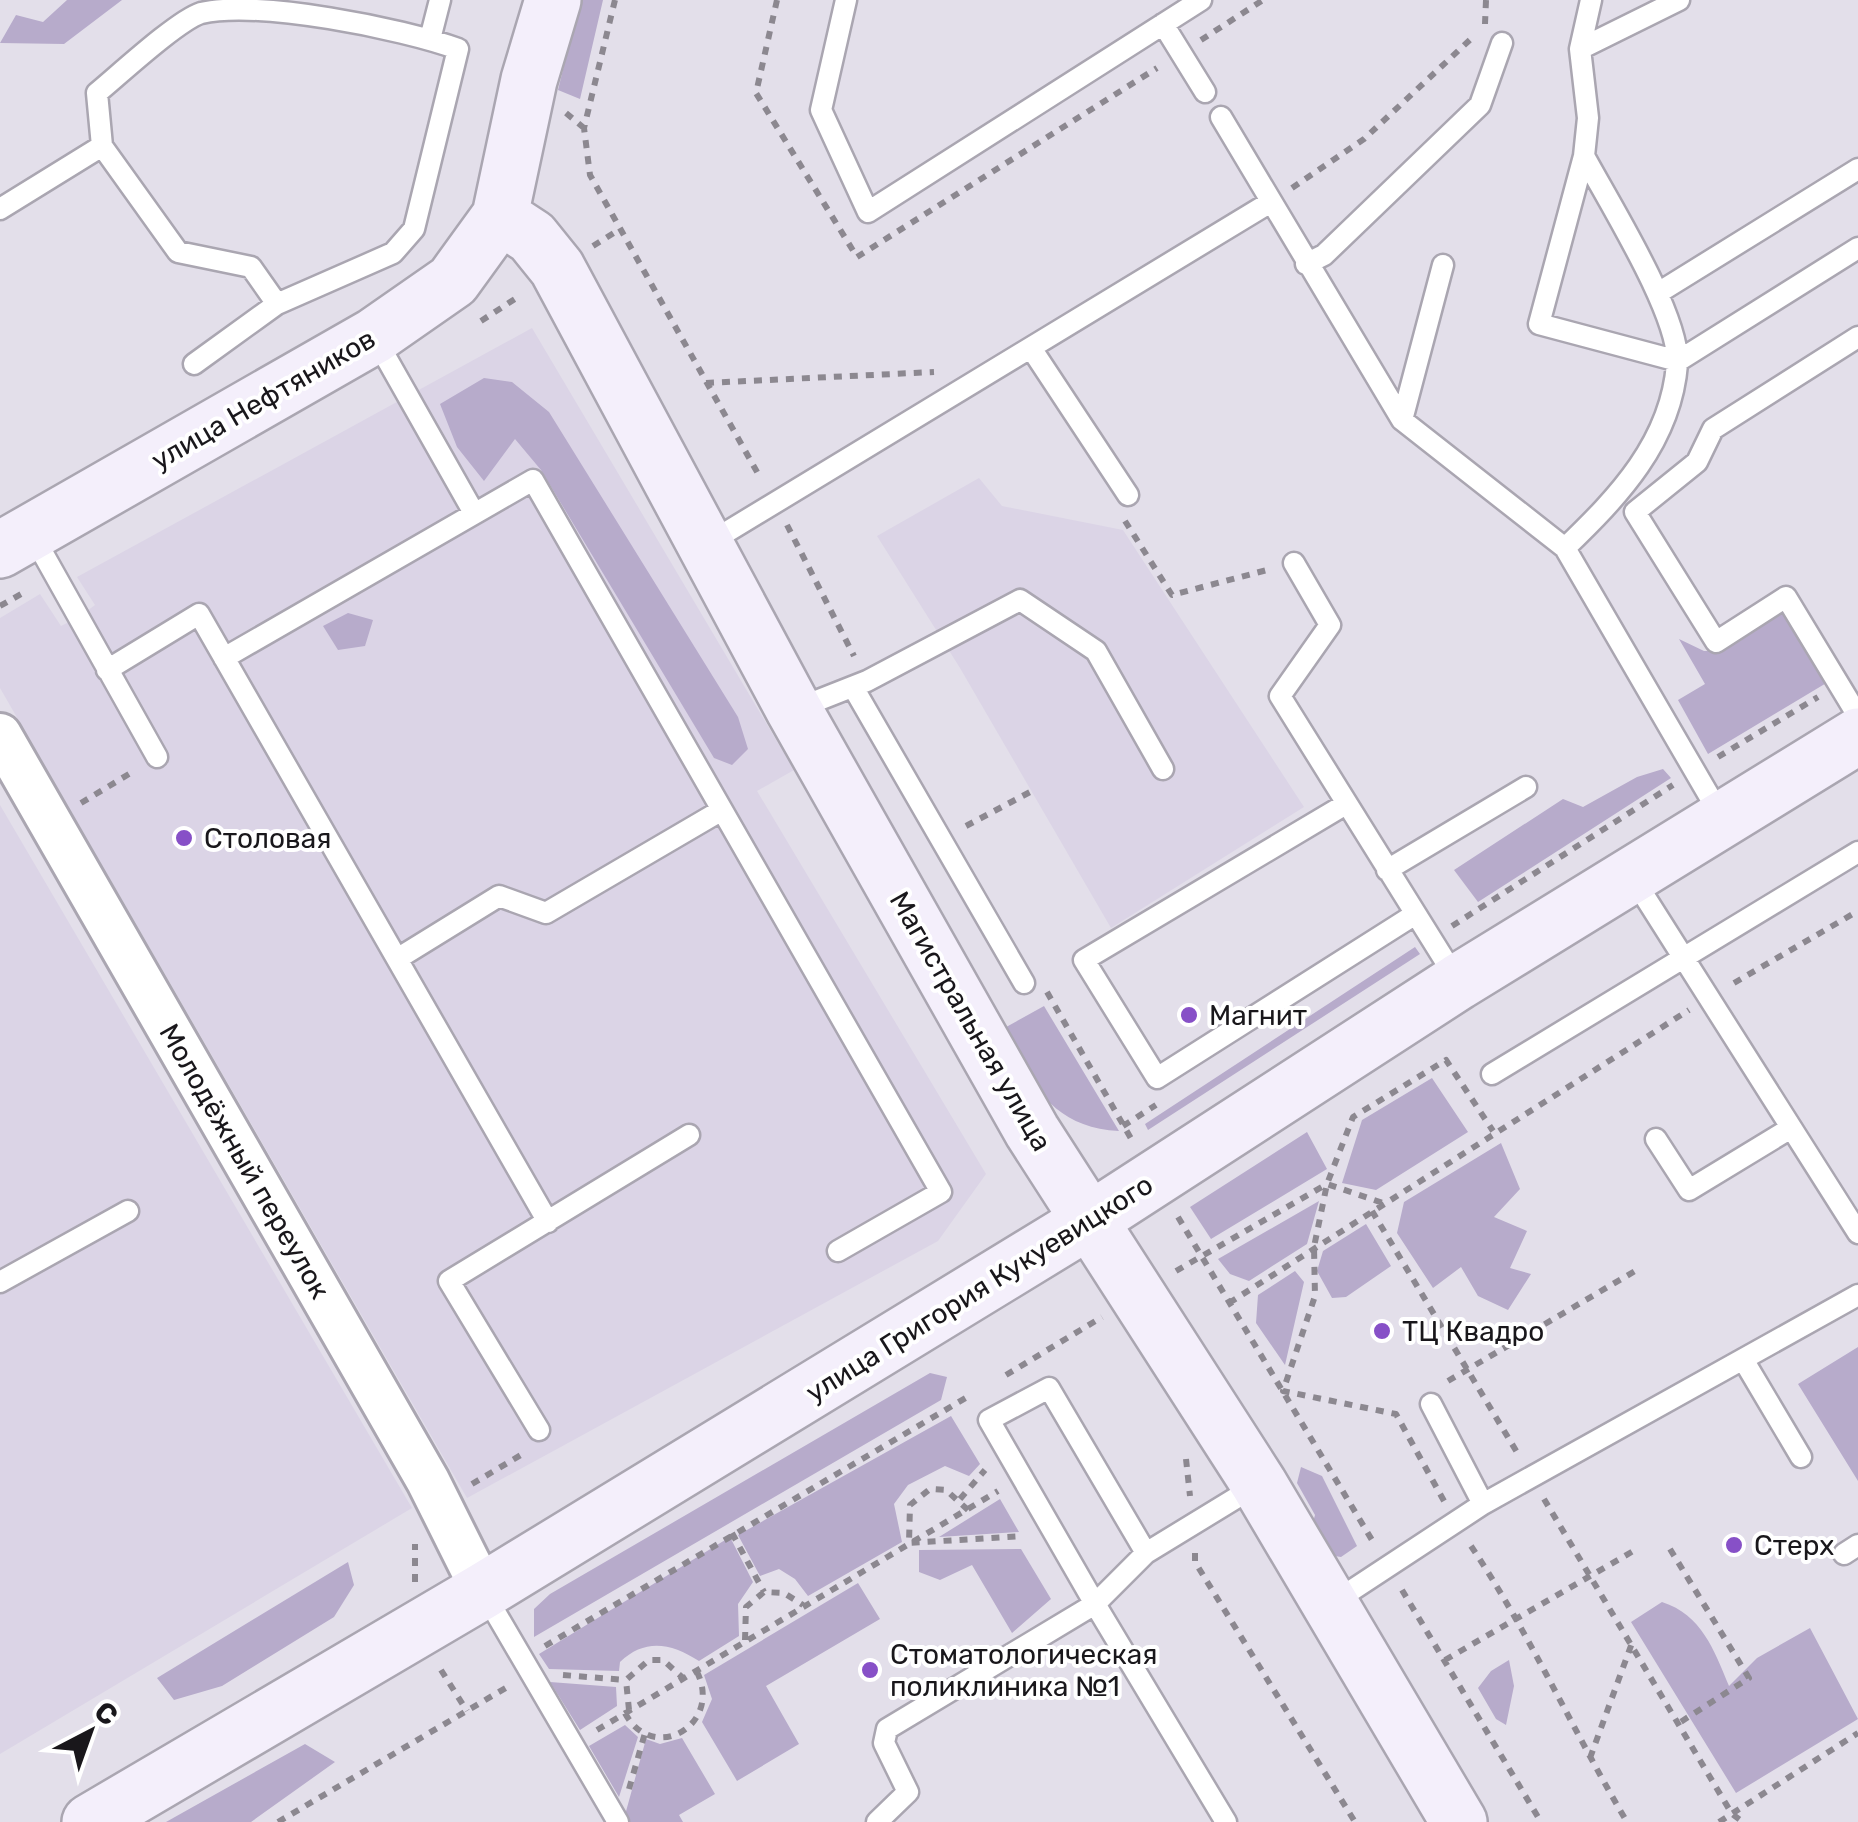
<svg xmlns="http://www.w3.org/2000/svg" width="1858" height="1822" viewBox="0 0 1858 1822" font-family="Rubik,sans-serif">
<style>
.built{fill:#dbd4e6}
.green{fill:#b7abcb}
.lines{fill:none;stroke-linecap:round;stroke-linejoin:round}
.lane-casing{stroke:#aaa6b1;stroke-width:25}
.street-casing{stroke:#aaa6b1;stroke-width:48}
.secondary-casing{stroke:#aaa6b1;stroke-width:60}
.path{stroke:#8c8890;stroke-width:6;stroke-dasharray:8 8;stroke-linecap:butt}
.lane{stroke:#fff;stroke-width:20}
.street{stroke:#fff;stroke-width:42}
.secondary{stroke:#f4effb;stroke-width:55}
.poi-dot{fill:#8750c7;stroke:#fff;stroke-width:4}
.labels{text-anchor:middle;stroke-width:8;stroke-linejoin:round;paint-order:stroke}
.street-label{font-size:28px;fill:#19171b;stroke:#fff}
.poi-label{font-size:28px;fill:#19171b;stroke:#fff;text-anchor:start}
</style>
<rect width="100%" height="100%" fill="#e3dfea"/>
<path class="built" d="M532,328L794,770L757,791L986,1174L938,1241L467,1498L0,688V618L40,594L61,626L79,617L95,605L77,577Z
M979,478L1002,506L1123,530L1304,807L1111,928L960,668L877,536Z
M0,805L412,1508L0,1754Z"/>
<path class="green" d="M67,0H122L64,44L0,43L16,15L43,22Z
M580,0H603L580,99L558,90Z
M484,378L512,382L549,412L738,717L748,749L732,765L714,758L541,470L515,439L484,481L457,447L440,404Z
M1783,608L1828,682L1708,754L1678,700L1705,684L1679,639L1704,651H1715Z
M348,613L373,620L365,646L338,650L323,626Z
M1663,769L1671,778L1478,902L1454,870L1563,799L1583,807L1637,777Z
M1415,947L1420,954L1148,1130L1145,1124Z
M1044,1006L1119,1131C1052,1128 1031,1082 999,1031Z
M1432,1078L1468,1132L1376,1190L1342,1183L1362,1120Z
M1307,1132L1327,1169L1211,1239L1190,1207Z
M1501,1143L1520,1189L1494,1217L1527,1231L1510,1268L1531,1274L1508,1310L1478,1296L1461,1267L1433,1288L1397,1233L1404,1202Z
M1319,1201L1307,1244L1249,1281L1230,1274L1218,1259Z
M1366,1224L1391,1266L1346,1297L1332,1298L1317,1271L1323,1251Z
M1295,1271L1304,1282L1285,1365L1256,1323L1258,1295Z
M1858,1347V1481L1798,1384Z
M930,1373L947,1377L941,1400L534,1637V1609L550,1594Z
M951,1416L980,1464L969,1476L945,1466L908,1485L894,1504L902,1542L808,1596L795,1579L779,1569L760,1576L738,1535Z
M1301,1467L1322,1476L1357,1546L1341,1557L1322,1554L1310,1533L1315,1515L1297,1483Z
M1000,1499L1019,1532L939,1537Z
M730,1537L753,1582L738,1604L739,1636L699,1661C671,1643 645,1638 620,1662L619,1671L549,1669L539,1654Z
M1021,1549L1051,1599L1012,1633L972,1565L940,1580L919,1572V1550Z
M348,1562L354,1585L334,1617L222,1686L174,1700L157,1678Z
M858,1583L880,1619L766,1686L799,1744L737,1781L702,1722L712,1699L704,1675Z
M1662,1602C1702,1615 1714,1650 1729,1686L1757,1658L1810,1628L1858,1719L1736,1793L1631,1622Z
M1509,1660L1514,1686L1506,1725L1496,1719L1478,1688L1491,1671Z
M550,1682L616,1687L617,1706L580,1730Z
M625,1725L638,1737L619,1797L589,1746Z
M682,1738L715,1794L679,1815L683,1822H629L625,1815L646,1739L660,1744Z
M305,1744L335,1762L251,1822H166Z"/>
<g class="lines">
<defs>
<path id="lane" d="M846,0L821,110L868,212L1201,0
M1591,0L1580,49L1588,118L1584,156L1539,324L1678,361L1858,248
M1163,24L1205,92
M430,39L440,0
M1580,49L1679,0
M1221,117L1402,420L1565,548L1722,818
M102,146L97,93C120,74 177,21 201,13C258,0 401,28 458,49L414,229L393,253L277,304L194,364
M0,209L102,146L178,252L251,267L277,304
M1306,264L1324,255L1480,105L1502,43
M1658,293L1858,169
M1858,337L1713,429L1697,462L1635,512L1716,642L1786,597L1858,716
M375,338L474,513
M1031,348L1128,495
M1402,420L1443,265
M32,534L157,757
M707,544L1269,203
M1565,548C1618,497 1671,442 1677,364C1681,317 1608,201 1584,156
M1294,563L1330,625L1280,696L1457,980
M224,658L533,480L941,1192L838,1251
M107,670L199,614L548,1222
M853,687L1024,983
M796,709L867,681L1020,600L1096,651L1163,769
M1346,804L1084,960L1157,1078L1414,915
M1387,870L1526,787
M1633,878L1858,1233
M397,959L499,896L546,913L722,810
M1492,1074L1858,852
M1656,1139L1689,1190L1791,1128
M0,1282L128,1211
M1744,1361L1801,1457
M1431,1404L1483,1504
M539,1430L449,1281L689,1135
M1844,1554L1858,1545
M484,1593L618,1822
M1334,1602L1483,1504L1858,1295
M877,1822L908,1792L884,1743L887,1729L1095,1604L989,1420L1049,1388L1146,1553
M1226,1822L1095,1604L1146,1553L1259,1484"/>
<path id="street" d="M0,735L428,1481L483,1591"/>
<path id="secondary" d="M500,216L532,237L557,268L794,710L1032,1131L1259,1484L1459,1822
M0,550L374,336L453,281L500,216L529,80L553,0
M90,1822L483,1591L1092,1219L1458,982L1858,736"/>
</defs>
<use href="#lane" class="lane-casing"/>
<use href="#street" class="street-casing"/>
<use href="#secondary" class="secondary-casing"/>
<path class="path" d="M615,0L584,128L590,175L761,479
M777,0L756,93L857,257L1157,68
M1485,24L1486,0
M1201,40L1263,0
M566,113L584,128
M1292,188L1364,139L1474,36
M593,246L617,231
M481,321L521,295
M706,383L934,372
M1125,521L1172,595L1267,570
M787,525L854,656
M0,606L23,593
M1718,757L1818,697
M81,803L134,771
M966,826L1032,791
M1452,926L1673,785
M1734,983L1858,911
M1047,992L1133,1142
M1123,1126L1156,1105
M1372,1211L1518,1454
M1178,1217L1375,1545
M1176,1271L1327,1184L1383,1203
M1229,1303L1689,1010
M1006,1375L1102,1317
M1448,1381L1635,1271
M1186,1459L1190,1496
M472,1484L526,1452
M960,1499L985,1470
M1544,1499L1732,1814L1743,1822
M1444,1501L1396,1414L1283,1391L1315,1296L1314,1247L1327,1184L1353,1117L1446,1060L1493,1131
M968,1510L946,1490L930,1489L910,1505L909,1543L1023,1536
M732,1533L764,1592
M1471,1546C1530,1634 1573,1731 1627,1822
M1670,1549L1749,1678L1679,1723
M1195,1553V1562L1355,1822
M415,1582V1544
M1402,1590L1541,1822
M745,1640L746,1607L764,1592L784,1593L803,1605
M545,1646L969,1396
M1445,1660L1635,1550
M441,1670L467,1711
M563,1675L626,1680
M629,1710L626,1680L649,1660H663L683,1678
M625,1713C653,1766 725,1724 696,1670
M597,1730L998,1491
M1590,1758L1632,1643
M629,1789L645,1733
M278,1822L509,1686
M1719,1822L1858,1733"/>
<use href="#lane" class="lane"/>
<use href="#street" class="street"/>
<use href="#secondary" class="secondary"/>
</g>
<g class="poi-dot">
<circle cx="184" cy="838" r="10"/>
<circle cx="1189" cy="1015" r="10"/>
<circle cx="1382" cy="1331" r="10"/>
<circle cx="1734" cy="1545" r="10"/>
<circle cx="870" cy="1670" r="10"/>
</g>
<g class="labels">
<g class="street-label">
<text transform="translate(263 399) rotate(-30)" y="10">улица Нефтяников</text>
<text transform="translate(971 1021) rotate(60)" y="10">Магистральная улица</text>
<text transform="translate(245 1161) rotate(60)" y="10">Молодёжный переулок</text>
<text transform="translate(979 1288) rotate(-32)" y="10">улица Григория Кукуевицкого</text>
</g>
<g class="poi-label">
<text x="204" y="848">Столовая</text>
<text x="1209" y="1025">Магнит</text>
<text x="1402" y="1341">ТЦ Квадро</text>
<text x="1754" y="1555">Стерх</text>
<text x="890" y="1664">Стоматологическая<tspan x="890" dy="32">поликлиника №1</tspan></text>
</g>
</g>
<g transform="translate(90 1732) rotate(41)" stroke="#ffffff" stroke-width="8" paint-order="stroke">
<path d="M0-8L18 38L0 25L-18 38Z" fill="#19171b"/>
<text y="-15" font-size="28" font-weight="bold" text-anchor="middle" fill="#19171b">С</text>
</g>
</svg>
